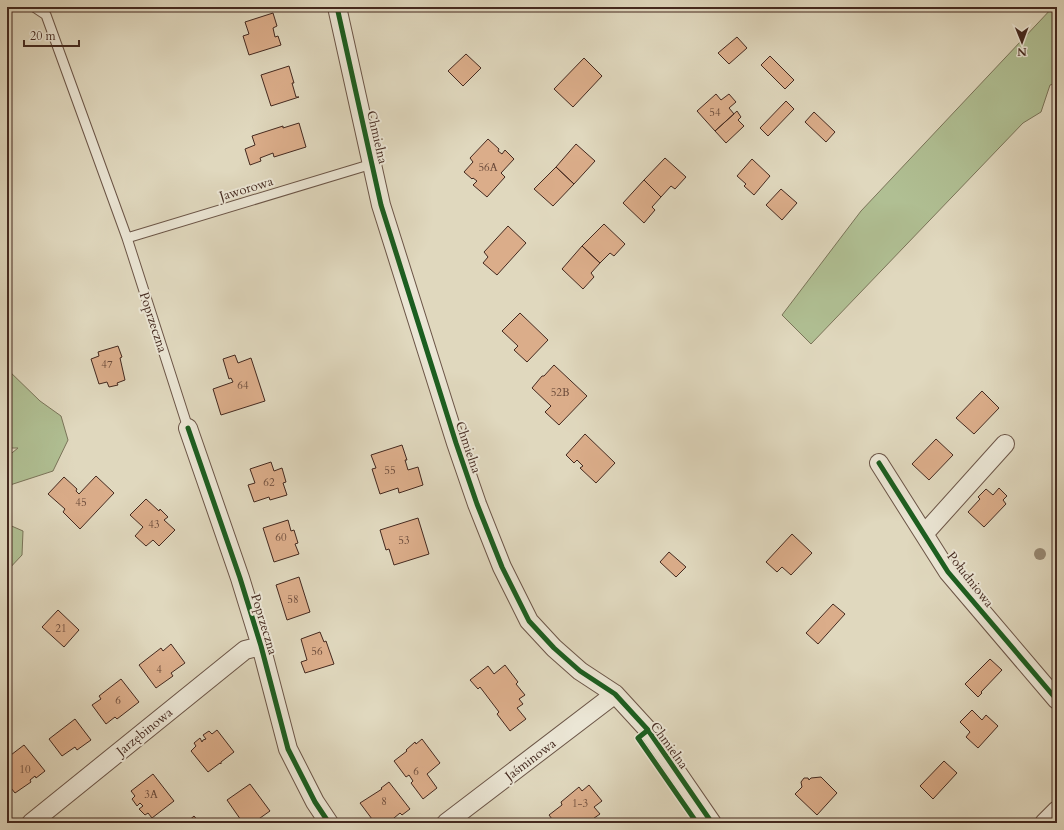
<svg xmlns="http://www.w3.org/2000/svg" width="1064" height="830" viewBox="0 0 1064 830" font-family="Cardo,serif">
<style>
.green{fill:#b0bf93;stroke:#7a7459}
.building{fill:#dbad8a;stroke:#44291f}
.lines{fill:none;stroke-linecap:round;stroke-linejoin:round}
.lane-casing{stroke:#6b5547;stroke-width:11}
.street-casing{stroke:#6b5547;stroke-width:20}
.lane{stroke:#ebe6d5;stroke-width:9}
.street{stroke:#ebe6d5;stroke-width:18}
.cycleway-casing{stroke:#ebe6d5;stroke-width:8}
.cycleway{stroke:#1b5e20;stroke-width:5}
.tree{fill:#968873}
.labels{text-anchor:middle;stroke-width:4;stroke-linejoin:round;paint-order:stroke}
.number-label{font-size:11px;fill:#6a4a3a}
.street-label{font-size:13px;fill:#44291f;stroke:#ebe6d5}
</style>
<rect width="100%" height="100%" fill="#e0d8be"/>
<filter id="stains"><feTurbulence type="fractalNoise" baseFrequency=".005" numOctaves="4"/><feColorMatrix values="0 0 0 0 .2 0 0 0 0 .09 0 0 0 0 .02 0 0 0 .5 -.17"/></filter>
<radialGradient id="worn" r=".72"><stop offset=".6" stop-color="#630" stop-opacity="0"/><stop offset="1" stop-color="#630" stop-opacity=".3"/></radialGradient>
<path class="green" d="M1053,7H1057V83L1050,85L1041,112L1023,123L811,344L782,315L861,211Z
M7,369L40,401L61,416L68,440L53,471L7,486V457L18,448H7Z
M7,524L23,531L22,555L7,571Z"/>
<path class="building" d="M273,13L277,26L273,28L275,37L278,36L281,45L249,55L243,36L249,34L245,22Z
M737,37L747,48L729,64L718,53Z
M466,54L481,68L463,86L448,71Z
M770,56L794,80L785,89L761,65Z
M584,58L602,76L573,107L554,89Z
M289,66L294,83H292L296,97H299L271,106L261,75Z
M716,94L721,100L729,94L736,102L729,108L734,114L715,131L697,111Z
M786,101L794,109L768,136L760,128Z
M737,111L741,117L738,120L744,126L726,143L715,131Z
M814,112L835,132L826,142L805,122Z
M299,123L306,147L274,157L273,153L260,158L261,161L250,165L245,149L255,145L252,136L283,126V128Z
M488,139L499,149L498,151L502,154L505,150L514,159L501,173L505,177L487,197L473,185L477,181L473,178L472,179L464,172L473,162L470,158Z
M576,144L595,161L574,184L556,167Z
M665,158L686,177L675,189L671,186L661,197L644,180Z
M752,159L770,176L754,195L744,186L746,184L737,176Z
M556,167L574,184L553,206L534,189Z
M644,180L661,197L652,207L655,210L644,223L623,203Z
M781,189L797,203L782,220L766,205Z
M604,224L625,244L614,256L610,253L600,263L582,246Z
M508,226L526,243L497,275L483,263L488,257L484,252Z
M582,246L600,263L591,273L594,277L583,289L562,269Z
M520,313L548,340L527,362L514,350L518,346L502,331Z
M118,346L122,357L120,358L125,380L117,383L118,385L109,387L107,382L99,384L91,359L99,356L98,352Z
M235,355L238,363L251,358L265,401L221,415L213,389L233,382L231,378L229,379L223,359Z
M554,365L587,396L559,425L545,412L551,406L532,388L542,376H544Z
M982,391L999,408L974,434L956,418Z
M585,434L615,463L596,483L580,468L583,466L577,460L574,463L566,455Z
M936,439L953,455L929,480L912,464Z
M402,445L407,460H405L408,470L418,467L423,485L399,493L398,488L380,494L372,469L376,468L371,455Z
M271,462L274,471L282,468L286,482L283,483L287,495L270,500L269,497L254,502L248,485L255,483L250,469Z
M96,476L114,493L80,529L63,512L65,509L48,494L64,477L77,489L76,491L79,494Z
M999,488L1007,496L1003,500L1006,504L984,527L968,512L980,499L978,497L986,489L993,495Z
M146,499L159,511L160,509L168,517L164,520L175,530L159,546L153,540L146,546L135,536L143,527L130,515Z
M418,518L429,554L394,565L389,549L386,550L380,530Z
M288,520L291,531L294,530L298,543L295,544L299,554L274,562L263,528Z
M792,534L812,553L791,575L782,567L777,572L766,562Z
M669,552L686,567L676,577L660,562Z
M299,577L310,612L287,620L276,585Z
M833,604L845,614L818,644L806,633Z
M58,610L79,630L64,647L42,627Z
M320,632L324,642L326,641L334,664L305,673L301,662L307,660L301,639Z
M171,644L185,663L171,673L173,676L156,688L139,665L161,648L163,651Z
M990,659L1002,670L981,692L982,693L978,697L965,684Z
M505,665L518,682L516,684L525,695L519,699L523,704L517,708L526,719L510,731L497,714L499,712L480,687L478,689L470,680L488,666L494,674Z
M121,679L139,702L117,719L115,717L106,724L92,705L101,699L99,696Z
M972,710L982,720L986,715L998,726L978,748L966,737L970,732L960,722Z
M75,719L91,740L77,750L75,747L62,756L49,739Z
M217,730L234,752L221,762V764L220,763L208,772L191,751L196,746L194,743L200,738L202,742L203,740L206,739L203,735L209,731L212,734Z
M422,739L440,763L427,774L437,788L423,799L411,783L413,781L409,775L406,777L394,761L407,751L406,750L415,742L416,744Z
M24,745L45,771L36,778L35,776L30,780L31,782L15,793L7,783V758Z
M944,761L957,773L933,799L920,786Z
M153,774L174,801L152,818L148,813L145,815L139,809L143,806L140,803L137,806L132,799L135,796L131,791Z
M821,777L837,793L817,815L795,794L802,787L801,782L804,778H808L809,780L811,778Z
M389,782L410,809L402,815L400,813L388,823H375L360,803L382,789L381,788Z
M250,784L270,811L253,823H243L227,800Z
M589,785L602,801L594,807L600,814L587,823H555L549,815L562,805L561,802L579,787L582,791Z
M194,816L200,823H186Z"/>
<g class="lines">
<defs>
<path id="lane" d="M34,7L46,15L127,238L188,428
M127,238L372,164"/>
<path id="street" d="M337,7L381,205L456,443L477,504L502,567L529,621L554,648L580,671L615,694L648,730L712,823
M188,428L240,578L261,646L288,749L315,802L329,823
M879,463L948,572L1057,700
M924,534L1005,444
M31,823L245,650L261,646
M446,823L615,694
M1044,823L1057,810"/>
</defs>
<use href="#lane" class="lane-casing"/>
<use href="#street" class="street-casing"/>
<use href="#lane" class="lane"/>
<use href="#street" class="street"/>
<defs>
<path id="cycleway" d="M337,7L381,205L456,443L477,504L502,567L529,621L554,648L580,671L615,694L648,730L712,823
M188,428L240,578L261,646L288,749L315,802L329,823
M879,463L948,572L1057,700
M648,730L638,738L697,823"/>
</defs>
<use href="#cycleway" class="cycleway-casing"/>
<use href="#cycleway" class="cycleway"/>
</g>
<circle class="tree" cx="1040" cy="554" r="6"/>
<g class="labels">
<g class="number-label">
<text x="715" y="116">54</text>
<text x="488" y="171">56A</text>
<text x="107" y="368">47</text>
<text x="243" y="389">64</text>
<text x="560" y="396">52B</text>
<text x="390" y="474">55</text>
<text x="269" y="486">62</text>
<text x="81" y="506">45</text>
<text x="154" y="528">43</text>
<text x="281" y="541">60</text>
<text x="404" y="544">53</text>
<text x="293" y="603">58</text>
<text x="61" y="632">21</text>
<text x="317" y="655">56</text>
<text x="159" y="673">4</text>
<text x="118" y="704">6</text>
<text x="25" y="773">10</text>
<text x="416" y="775">6</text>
<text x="151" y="798">3A</text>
<text x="384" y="805">8</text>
<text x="580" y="807">1-3</text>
</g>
<g class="street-label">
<text transform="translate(378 137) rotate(77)" y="5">Chmielna</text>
<text transform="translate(246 188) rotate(-17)" y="5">Jaworowa</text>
<text transform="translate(154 322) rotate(72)" y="5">Poprzeczna</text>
<text transform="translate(469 447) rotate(71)" y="5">Chmielna</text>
<text transform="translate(971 579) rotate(52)" y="5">Południowa</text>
<text transform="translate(265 624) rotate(73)" y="5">Poprzeczna</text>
<text transform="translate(144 731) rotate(-39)" y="5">Jarzębinowa</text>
<text transform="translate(670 745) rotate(54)" y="5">Chmielna</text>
<text transform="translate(530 759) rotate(-37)" y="5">Jaśminowa</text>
</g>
</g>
<rect width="1064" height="830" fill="none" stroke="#e0d8be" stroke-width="24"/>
<rect x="8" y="8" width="1048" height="814" fill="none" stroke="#44291f" stroke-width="2"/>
<rect x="12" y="12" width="1040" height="806" fill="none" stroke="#44291f"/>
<g transform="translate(1022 42) rotate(179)" stroke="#ebe6d5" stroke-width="3" paint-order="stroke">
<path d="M0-3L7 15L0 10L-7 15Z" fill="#44291f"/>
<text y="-6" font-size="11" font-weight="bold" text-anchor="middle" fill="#44291f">N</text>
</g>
<path d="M24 40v6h55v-6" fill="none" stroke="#44291f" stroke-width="2"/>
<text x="30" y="40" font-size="12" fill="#44291f" stroke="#ebe6d5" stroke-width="3" paint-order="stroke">20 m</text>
<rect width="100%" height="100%" filter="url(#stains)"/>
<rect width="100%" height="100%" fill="url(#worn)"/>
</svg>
